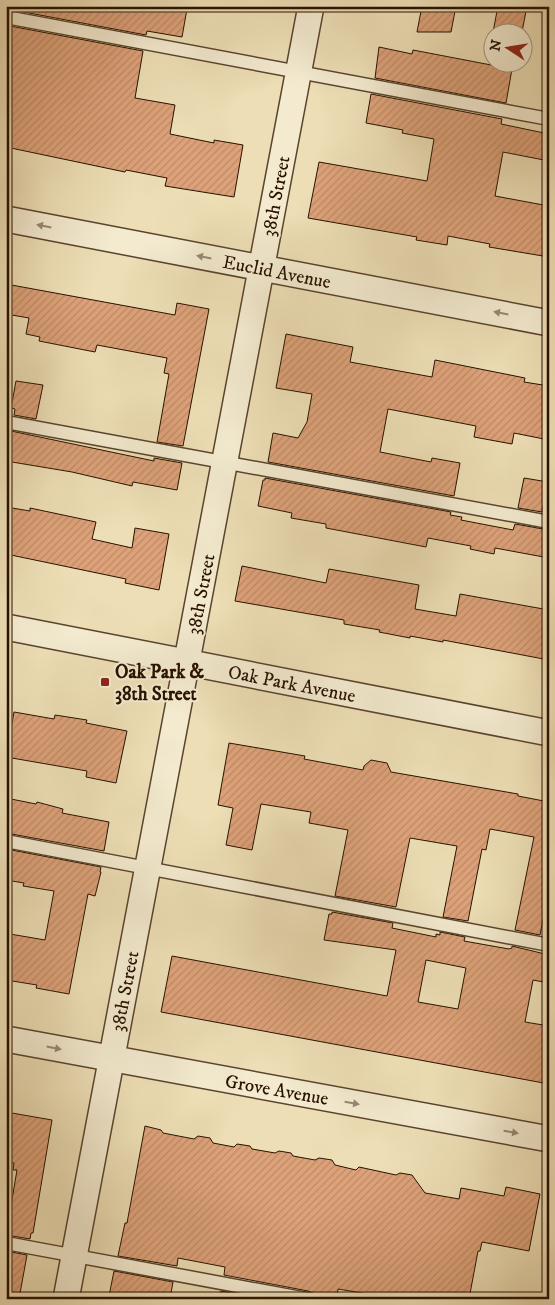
<svg xmlns="http://www.w3.org/2000/svg" width="555" height="1305" viewBox="0 0 555 1305" font-family="'IM FELL DW Pica',serif">
<style>
.building{fill:url(#building-hatch);stroke:#281100;fill-rule:evenodd}
.lines{fill:none;stroke-linecap:round;stroke-linejoin:round}
.lane-casing{stroke:#59442d;stroke-width:15}
.street-casing{stroke:#59442d;stroke-width:28}
.lane{stroke:#f3eacf;stroke-width:12}
.street{stroke:#f3eacf;stroke-width:25}
.oneway{fill:#988872}
.poi-dot{fill:#8f2418;stroke:#f3eacf;stroke-width:2}
.labels{text-anchor:middle;stroke-width:4;stroke-linejoin:round;paint-order:stroke}
.street-label{font-size:19px;fill:#281100;stroke:#f3eacf}
.poi-label{font-size:19px;font-weight:bold;fill:#281100;stroke:#f3eacf;text-anchor:start}
</style>
<defs>
<pattern id="building-hatch" width="6" height="6" patternUnits="userSpaceOnUse" patternTransform="scale(1.25)"><rect width="6" height="6" fill="#dda279"/><path d="M-1 1l2-2M0 6l6-6M5 7l2-2" fill="none" stroke="#be8a67"/></pattern>
</defs>
<rect width="100%" height="100%" fill="#eddeb5"/>
<filter id="stains"><feTurbulence type="fractalNoise" baseFrequency=".004" numOctaves="4"/><feColorMatrix values="0 0 0 0 .2 0 0 0 0 .09 0 0 0 0 .02 0 0 0 .5 -.17"/></filter>
<radialGradient id="worn" r=".72"><stop offset=".6" stop-color="#630" stop-opacity="0"/><stop offset="1" stop-color="#630" stop-opacity=".3"/></radialGradient>
<path class="building" d="M14,6H172L187,9L182,37L147,31L146,35L13,10Z
M422,6H456L451,32H417Z
M498,6H527L522,32H493Z
M10,26L143,51L135,98L175,105L170,134L214,143V140L243,145L234,197L165,186L167,178L126,170L125,172L6,147V46Z
M379,47L412,54L413,50L512,69L506,103L375,78Z
M371,94L502,119L501,124L549,134V161L503,152L495,196L549,206V257L489,247L490,244L448,236L447,245L416,240L417,237L308,218L319,162L427,181L434,139L402,133L403,130L366,123Z
M6,284L175,315L177,303L209,309L183,446L157,442L169,374L164,373L167,358L97,345L95,352L39,341L40,337L26,334L29,318L6,314Z
M286,334L353,347L350,362L432,377L435,360L525,378L524,382L549,386V440L514,433L512,444L474,437L476,426L388,409L380,452L431,462L432,458L460,463L454,496L268,462L273,433L298,438L307,422L312,394L276,388Z
M16,381L43,385L36,419L14,415L15,409L11,408Z
M11,431L154,461V458L182,463L177,490L133,482L132,486L72,472L6,461Z
M265,478L451,512L450,515L462,517L461,520L513,530L515,524L549,530V558L495,548L494,554L470,549L471,546L428,538L426,547L326,528V524L291,518L292,513L258,506L263,480H265Z
M524,478L548,482L542,512L518,508Z
M6,507L30,511V508L96,522L92,539L132,548L135,528L169,534L159,590L125,583L126,579L6,554Z
M242,566L326,583L329,569L419,585L415,609L456,616L460,594L549,610V660L443,640V642L410,636V638L379,632L380,630L344,624V620L235,601Z
M14,712L54,719L55,715L87,720L86,723L127,731L116,783L86,777L87,771L6,757Z
M229,743L305,756L304,759L363,770L364,766L371,760L387,763L391,772L518,794V796L549,802V889L540,935L515,930L534,837L490,829L486,850L482,849L468,921L443,917L457,846L410,838L396,907L335,896L348,830L309,823L311,812L261,804L252,850L226,845L233,808L218,805Z
M6,798L36,804L37,802L63,809L62,813L109,822L104,851L6,833Z
M6,849L101,867L100,872H101L95,896L88,894L69,994L36,988L37,985L6,980V953L10,934L45,940L54,891L23,886L24,883L6,880Z
M332,912L393,923L392,928L436,937V934L440,935V932L465,937L464,941L509,949L512,948V946L549,955V983L533,980L525,1022L549,1026V1084L161,1012L172,956L387,996L396,950L324,940L329,914H332ZM426,960L466,968L458,1009L418,1002Z
M6,1112L52,1120L33,1233H31L30,1239L6,1235L17,1170H13L14,1163L6,1161Z
M145,1126L161,1130L163,1133L194,1139L198,1136L210,1138L213,1143L234,1147L237,1144L250,1146L252,1149L275,1153L279,1151L291,1153L293,1156L315,1160L319,1158L332,1160L335,1165L356,1170L359,1167L396,1175L400,1173L412,1175L425,1193L459,1199L461,1188L504,1196L506,1187L540,1194L529,1251L482,1242L480,1251H478L469,1299H397L338,1289L337,1299H315L313,1293L308,1291L224,1275L225,1267L178,1258L177,1266L118,1256L125,1223H127Z
M6,1251L27,1255L19,1299H6Z
M114,1271L173,1282L170,1299H124L109,1296Z
M221,1291L261,1299H220Z"/>
<g class="lines">
<defs>
<path id="lane" d="M6,17L549,119
M6,422L549,522
M6,841L549,945
M6,1243L307,1299"/>
<path id="street" d="M6,219L549,323
M6,627L549,733
M6,1039L549,1139
M66,1299L311,6"/>
</defs>
<use href="#lane" class="lane-casing"/>
<use href="#street" class="street-casing"/>
<use href="#lane" class="lane"/>
<use href="#street" class="street"/>
</g>
<defs><path id="oneway-solid" d="M-6-.8H1V-3.2L6.5 0L1 3.2V.8H-6Z" transform="scale(1.25)"/></defs>
<g class="oneway">
<use href="#oneway-solid" transform="translate(44 226) rotate(-169)"/>
<use href="#oneway-solid" transform="translate(204 257) rotate(-169)"/>
<use href="#oneway-solid" transform="translate(501 313) rotate(-169)"/>
<use href="#oneway-solid" transform="translate(54 1048) rotate(11)"/>
<use href="#oneway-solid" transform="translate(352 1103) rotate(10)"/>
<use href="#oneway-solid" transform="translate(511 1132) rotate(10)"/>
</g>
<rect class="poi-dot" x="100" y="677" width="10" height="10" rx="2.5"/>
<g class="labels">
<g class="street-label">
<text transform="translate(275 196) rotate(-79)" y="7">38th Street</text>
<text transform="translate(277 271) rotate(11)" y="7">Euclid Avenue</text>
<text transform="translate(200 594) rotate(-79)" y="7">38th Street</text>
<text transform="translate(292 683) rotate(11)" y="7">Oak Park Avenue</text>
<text transform="translate(124 991) rotate(-79)" y="7">38th Street</text>
<text transform="translate(277 1089) rotate(10)" y="7">Grove Avenue</text>
</g>
<g class="poi-label">
<text x="115" y="678">Oak Park &amp;<tspan x="115" dy="22">38th Street</tspan></text>
</g>
</g>
<rect width="555" height="1305" fill="none" stroke="#eddeb5" stroke-width="25"/>
<rect x="8" y="8" width="540" height="1290" fill="none" stroke="#281100" stroke-width="2.5"/>
<rect x="12" y="12" width="530" height="1280" fill="none" stroke="#281100"/>
<g transform="translate(508 48) rotate(282)"><circle r="24" fill="#f3eacf" stroke="#a2937c"/>
<path d="M0-4L9 19L0 12L-9 19Z" fill="#8f2418"/>
<text y="-8" font-size="14" font-weight="bold" text-anchor="middle" fill="#281100">N</text>
</g>
<rect width="100%" height="100%" filter="url(#stains)"/>
<rect width="100%" height="100%" fill="url(#worn)"/>
</svg>
